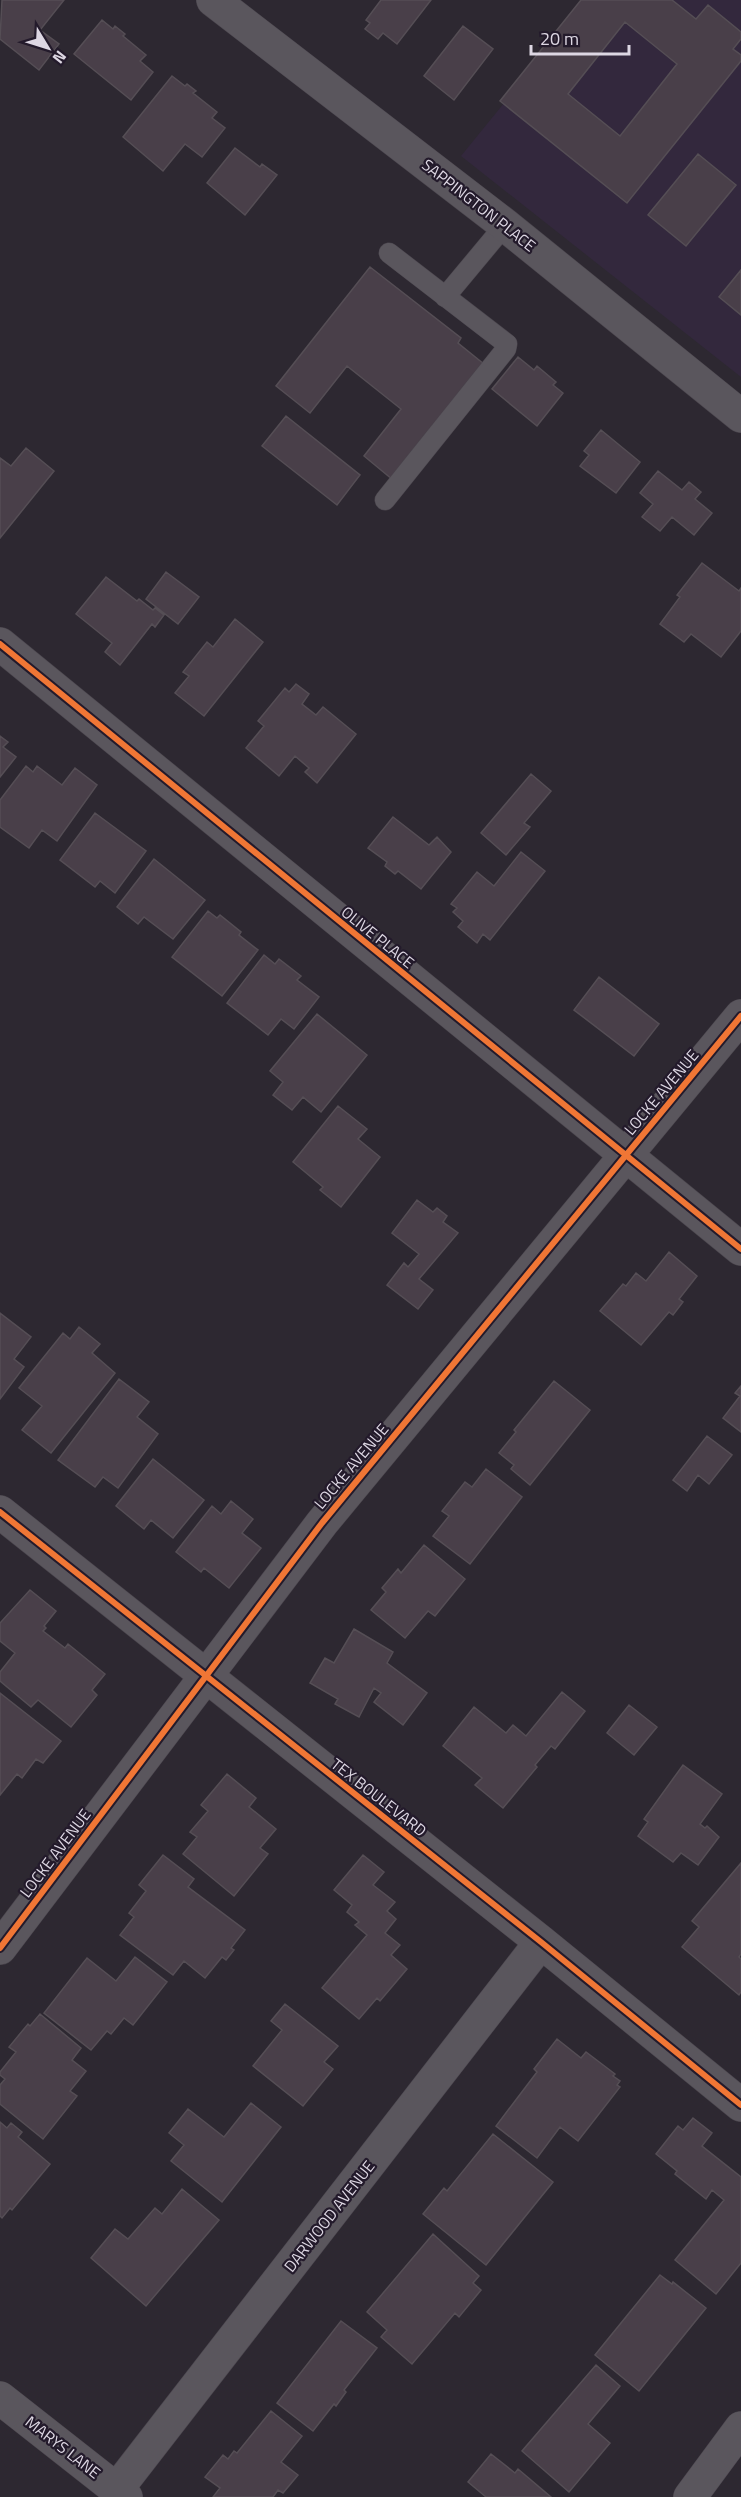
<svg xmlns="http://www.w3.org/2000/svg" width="741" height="2497" viewBox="0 0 741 2497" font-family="'Titillium Web',sans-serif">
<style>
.built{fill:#33283d}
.building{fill:#493f49;stroke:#554e55;stroke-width:1.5;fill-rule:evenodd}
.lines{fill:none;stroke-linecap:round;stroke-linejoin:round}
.lane-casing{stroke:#4a454d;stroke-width:21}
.street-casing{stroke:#4a454d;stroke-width:34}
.lane{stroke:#5a565d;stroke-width:20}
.street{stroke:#5a565d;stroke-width:33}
.cycleway-casing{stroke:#231a2b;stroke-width:10}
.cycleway{stroke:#f07635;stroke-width:6}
.labels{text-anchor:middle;stroke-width:4.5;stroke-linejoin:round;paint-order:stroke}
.street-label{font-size:16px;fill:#ddd7e3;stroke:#231a2b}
</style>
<rect width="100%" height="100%" fill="#2d2831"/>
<path class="built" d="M588,0H741V377L461,156Z"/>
<path class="building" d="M2,0H64L40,30L59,44L39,70L0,39Z
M381,0H431L397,44L383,33L378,39L365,29L370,23L366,20Z
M581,0H672L696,19L708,5L741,32V39L733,49L741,55V61L627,203L500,101ZM625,22L677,64L620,136L568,94Z
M102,20L113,29L115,26L125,34L123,36L146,55L140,61L153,72L131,100L74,54Z
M463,26L493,49L454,100L424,76Z
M172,76L185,86L187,84L196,91L193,93L217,112L212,118L225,128L202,157L185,144L163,171L123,137Z
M235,148L260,167L262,164L277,175L245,215L207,183Z
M698,154L736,185L686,246L648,215Z
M370,267L461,338L458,343L484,364L393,480L364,456L401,409L347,366L310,413L276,386Z
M741,270V315L719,297Z
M518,357L534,370L537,366L556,382L553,385L563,393L537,426L492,389Z
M286,416L360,475L337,505L262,446Z
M601,430L640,462L616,493L580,466L589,455L584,451Z
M26,448L54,471L0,538V458L11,466Z
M658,471L682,490L689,482L701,492L695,499L712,513L694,535L672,517L660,531L642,517L653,504L640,493Z
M702,563L739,591L741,588V631L721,657L691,634L684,642L660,624L680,597L677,595Z
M166,572L199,597L178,624L146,599Z
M106,577L137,601L139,599L153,610L155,608L164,615L155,627L152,624L120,665L105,652L112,643L76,614Z
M235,619L263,642L204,716L175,693L189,676L183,672L207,642L213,647Z
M296,684L309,694L302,704L316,715L323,707L356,734L317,783L305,772L309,768L295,756L279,776L246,748L264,726L258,721L285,688L289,692Z
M0,736L8,742L3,747L16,757L0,777Z
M26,766L33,772L37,766L62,785L75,768L97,785L57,841L42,830L29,848L0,827V800Z
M531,774L551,791L524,823L530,827L506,855L481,833Z
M95,813L146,851L115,893L100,881L95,887L60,860Z
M393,817L429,845L437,837L451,852L421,889L398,871L395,874L385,866L387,862L368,848Z
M521,852L545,871L490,940L483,934L477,943L458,927L463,921L453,912L457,908L451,904L477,872L494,886Z
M154,859L205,900L173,939L144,917L138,924L117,907Z
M208,911L217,918L220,915L241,932L239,935L258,950L222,996L172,957Z
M264,955L275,964L279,959L301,976L297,980L319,997L294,1029L281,1019L268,1035L227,1003Z
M599,977L659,1024L634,1056L574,1010Z
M317,1014L367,1055L321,1112L303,1097L292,1110L273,1095L283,1082L270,1071Z
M338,1106L367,1129L358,1139L380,1157L341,1207L320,1190L323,1187L293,1162Z
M417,1200L433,1212L437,1208L447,1216L443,1222L458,1233L419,1279L433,1290L418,1309L387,1285L404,1263L408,1267L419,1254L392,1233Z
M669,1252L697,1276L679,1299L683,1302L673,1315L669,1312L641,1345L600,1311L623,1284L626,1286L636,1273L646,1281Z
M0,1313L31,1337L14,1359L24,1367L0,1399Z
M79,1327L100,1344L92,1353L115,1373L51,1453L22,1430L42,1406L19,1388L63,1333L70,1339Z
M119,1379L149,1402L137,1417L158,1434L118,1488L103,1477L95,1487L58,1460Z
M554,1381L590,1410L530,1485L511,1469L514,1465L499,1453L516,1432L514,1430Z
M741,1386V1432L723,1418L740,1396L735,1393Z
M707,1436L732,1455L709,1484L698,1475L687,1491L673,1480Z
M153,1459L204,1500L173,1538L151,1520L144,1529L116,1506Z
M486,1469L522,1497L470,1564L433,1536L449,1516L442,1511L465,1482L472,1487Z
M231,1501L253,1519L242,1533L261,1548L229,1588L204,1568L201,1572L176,1552L212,1506L221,1514Z
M424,1545L465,1579L435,1616L428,1611L405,1638L371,1610L386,1592L382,1588L398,1569L401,1573Z
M30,1590L56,1611L44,1626L46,1628L43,1631L65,1648L68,1644L105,1674L92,1690L97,1695L71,1727L38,1700L31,1707L0,1681V1672L15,1653L0,1641V1623Z
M354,1629L393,1652L387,1663L427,1693L403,1725L374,1702L381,1693L374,1688L359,1717L335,1704L338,1699L310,1683L325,1658L334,1663Z
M562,1692L585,1711L555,1749L551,1746L535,1765L537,1767L503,1808L475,1785L482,1778L443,1746L474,1707L506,1733L513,1725L526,1736Z
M0,1693L61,1741L43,1763L36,1759L22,1778L17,1774L0,1795Z
M629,1705L657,1727L634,1755L607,1733Z
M683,1765L722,1794L700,1824L705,1828L707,1826L719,1837L698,1865L681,1853L673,1862L638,1836L648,1822L644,1819Z
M227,1774L256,1798L249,1807L276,1829L260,1848L268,1854L234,1896L183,1854L197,1837L190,1832L208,1811L201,1805Z
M163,1855L194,1879L188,1887L245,1930L231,1948L234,1950L226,1960L222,1957L205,1978L184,1961L173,1975L120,1935L134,1917L129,1913L146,1891L139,1885Z
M363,1855L384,1872L373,1885L395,1902L387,1911L396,1919L385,1933L400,1945L391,1955L407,1969L380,2001L377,1998L359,2019L322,1988L367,1935L355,1925L359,1922L347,1912L352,1905L334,1890Z
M741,1863V1954L739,1957L741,1959V1992L739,1995L682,1947L699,1927L692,1921Z
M135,1957L167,1982L133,2025L124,2018L111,2034L107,2031L91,2050L44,2013L87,1958L116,1981Z
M285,2004L338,2046L324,2062L333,2069L303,2106L253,2066L282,2030L271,2021Z
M40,2014L81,2048L72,2060L86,2071L70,2091L77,2096L43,2139L0,2104V2085L5,2079L0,2075V2072L16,2052L9,2047L28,2024L30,2026Z
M557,2039L581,2058L586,2052L615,2074L613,2076L620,2081L617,2085L620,2087L578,2141L560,2127L537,2158L496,2126L537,2072L534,2069Z
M251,2103L281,2127L222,2202L171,2161L184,2145L169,2133L188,2109L224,2137Z
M693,2118L712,2133L702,2146L741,2177V2263L716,2294L675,2260L724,2200L712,2190L706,2199L675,2174L677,2171L656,2154L678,2126L683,2130Z
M0,2122L7,2128L11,2123L22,2132L18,2137L50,2164L12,2210L10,2208L2,2218L0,2216Z
M493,2134L553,2182L486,2265L423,2214L444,2188L447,2191Z
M182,2189L219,2220L146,2306L91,2258L115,2229L128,2239L155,2208L162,2214Z
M433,2234L479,2276L473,2283L481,2290L459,2317L455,2313L412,2364L381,2337L387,2330L367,2312Z
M660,2275L672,2284L673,2282L706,2308L639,2391L595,2355Z
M341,2321L377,2348L344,2390L346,2392L336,2406L334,2404L313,2431L277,2403Z
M596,2365L620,2386L588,2424L610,2443L569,2492L522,2451Z
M271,2411L302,2436L281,2462L298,2475L283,2493L278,2490L273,2497H213L220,2488L205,2477L223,2455L228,2459L234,2451L237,2453Z
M491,2454L515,2473L518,2469L551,2497H486L468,2482Z"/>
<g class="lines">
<defs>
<path id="lane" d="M445,297L505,225
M385,500L506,349L507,344L389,253"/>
<path id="street" d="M213,0L505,225L741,416
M0,644L741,1249
M0,1512L541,1942L741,2105
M0,1948L322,1523L741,1016
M0,2398L126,2497
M117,2489L541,1942
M690,2497L741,2428"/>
</defs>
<use href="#lane" class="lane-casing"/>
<use href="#street" class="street-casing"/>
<use href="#lane" class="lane"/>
<use href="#street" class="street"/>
<defs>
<path id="cycleway" d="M0,644L741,1249
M0,1512L541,1942L741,2105
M0,1948L322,1523L741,1016"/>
</defs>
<use href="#cycleway" class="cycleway-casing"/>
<use href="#cycleway" class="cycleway"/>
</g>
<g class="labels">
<g class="street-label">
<text transform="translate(479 205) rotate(38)" y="6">SAPPINGTON PLACE</text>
<text transform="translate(378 937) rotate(39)" y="6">OLIVE PLACE</text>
<text transform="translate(661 1092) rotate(-50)" y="6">LOCKE AVENUE</text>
<text transform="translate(351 1466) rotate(-50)" y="6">LOCKE AVENUE</text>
<text transform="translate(379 1797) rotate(38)" y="6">TEX BOULEVARD</text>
<text transform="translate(55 1853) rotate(-53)" y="6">LOCKE AVENUE</text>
<text transform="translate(329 2216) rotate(-52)" y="6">DARWOOD AVENUE</text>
<text transform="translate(63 2447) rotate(38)" y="6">MARYS LANE</text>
</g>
</g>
<g transform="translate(48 48) rotate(128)" stroke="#231a2b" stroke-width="4.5" paint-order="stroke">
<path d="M0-4.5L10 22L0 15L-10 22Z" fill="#ddd7e3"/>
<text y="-9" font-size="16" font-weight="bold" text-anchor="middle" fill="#ddd7e3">N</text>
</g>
<path d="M531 45v9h98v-9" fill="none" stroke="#ddd7e3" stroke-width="3"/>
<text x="540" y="45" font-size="18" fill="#ddd7e3" stroke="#231a2b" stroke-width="4.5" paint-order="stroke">20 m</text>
</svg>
